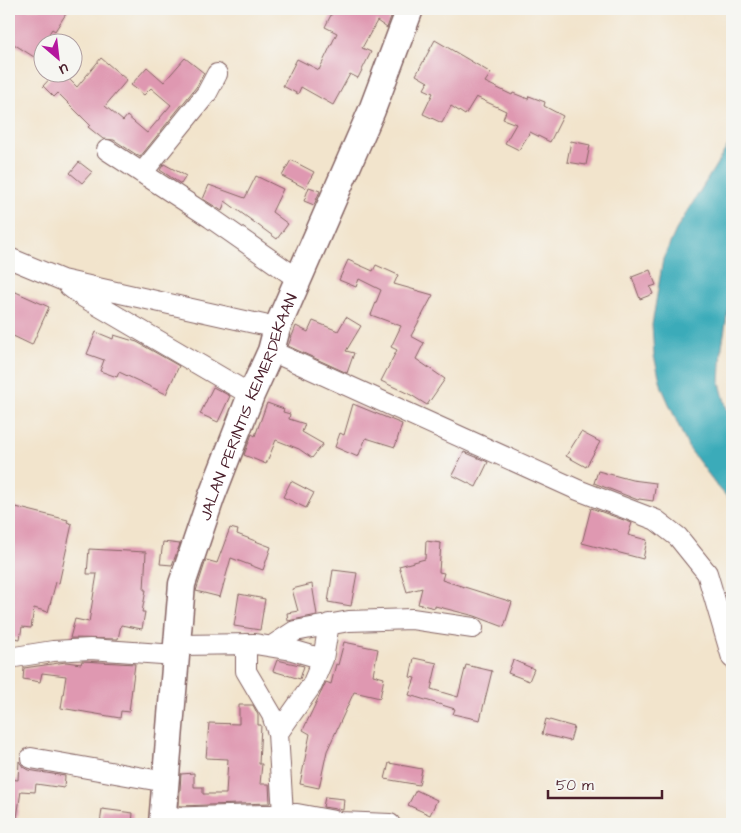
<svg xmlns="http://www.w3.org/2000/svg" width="741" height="833" viewBox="0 0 741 833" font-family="'Architects Daughter',sans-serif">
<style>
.water{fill:#3babb9;stroke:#426572}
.building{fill:#df98b1}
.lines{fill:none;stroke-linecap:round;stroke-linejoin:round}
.minor-casing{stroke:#856463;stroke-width:22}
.major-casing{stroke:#856463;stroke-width:29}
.minor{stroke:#fff;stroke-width:20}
.major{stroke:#fff;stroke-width:26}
.labels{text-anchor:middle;stroke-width:4;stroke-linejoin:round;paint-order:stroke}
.street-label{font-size:16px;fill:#4a1f2b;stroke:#f6f6f2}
</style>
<rect width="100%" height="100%" fill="#f6f6f2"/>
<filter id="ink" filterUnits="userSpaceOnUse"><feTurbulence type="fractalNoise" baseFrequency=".02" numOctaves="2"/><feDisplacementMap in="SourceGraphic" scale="10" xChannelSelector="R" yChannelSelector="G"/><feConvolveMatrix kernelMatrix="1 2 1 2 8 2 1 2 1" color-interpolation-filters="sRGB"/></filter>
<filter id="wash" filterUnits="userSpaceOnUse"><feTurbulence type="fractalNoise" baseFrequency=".0096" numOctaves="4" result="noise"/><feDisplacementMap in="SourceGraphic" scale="20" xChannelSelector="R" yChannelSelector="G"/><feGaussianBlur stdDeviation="1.12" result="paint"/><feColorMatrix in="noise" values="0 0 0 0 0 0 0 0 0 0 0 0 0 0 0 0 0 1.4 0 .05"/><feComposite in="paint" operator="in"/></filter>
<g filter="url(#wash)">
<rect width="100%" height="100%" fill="#f2e4cc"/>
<path class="water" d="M732,139V287L722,346L720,383L732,429V502L718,487L688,447L662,388L654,356L652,325L663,259L676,230Z"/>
<g id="blocks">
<path class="building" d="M9,9H69L55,31L52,29L34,57L9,41Z
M334,9H384L392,14L387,28L377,21L362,48L371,52L358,78L350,74L333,105L301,87L298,94L283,86L297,59L319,70L337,33L325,27Z
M435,40L491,73L485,82L512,95L513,93L528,99L529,96L545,102L544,106L563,116L550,142L530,132L519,150L505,143L516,124L503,119L506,111L476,97L465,115L451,106L442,123L423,114L433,93L424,89L428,82L416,75Z
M101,58L127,80L105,106L123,121L127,116L147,133L171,105L151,88L144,95L131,85L147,67L164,82L185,58L204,73L197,86L140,157L114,140L103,139L88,127L90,125L58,93L54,97L43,86L56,72H62L77,87Z
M571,141L590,145L586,165L567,162Z
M291,160L314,172L305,188L282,176Z
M79,162L92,172L82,183L70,173Z
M164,164L186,176L181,184L160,170Z
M256,176L283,189L272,212L288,224L277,239L225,201L222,211L203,199L209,185L245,198Z
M309,187L320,191L314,205L304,201Z
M348,260L373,271L376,265L398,275L394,284L433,295L411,336L424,343L416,359L445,379L427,405L411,395L381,381L397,350L391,347L401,326L371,315L381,290L359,279L356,287L339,280Z
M650,270L656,285L650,287L653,294L640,299L632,277Z
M9,289L49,307L32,345L9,334Z
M346,317L361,326L346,351L354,353L347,373L288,346L296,326L308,332L313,321L338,331Z
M96,332L113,339L114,335L137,342L179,366L166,394L119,372L117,377L100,371L104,360L87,354Z
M213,387L230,396L218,422L200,414Z
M267,403L284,409L283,412L290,414L289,419L305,424L302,432L323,444L312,458L299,449L276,440L266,464L244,455L252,434L255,436Z
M353,404L402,424L395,447L366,438L358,457L335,447L340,433L344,435Z
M581,432L600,442L586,467L566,456Z
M464,452L488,462L476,487L452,475Z
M598,471L632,480L656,483L653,501L639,499L638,500L594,483Z
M291,481L314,493L306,508L283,497Z
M12,506L68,520L67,522L72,524L59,583L56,582L48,612L34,608L31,628L22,627L20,639L9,637V519Z
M591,508L632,523L628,535L647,540L643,559L582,543Z
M230,528L238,530L237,534L271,547L263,570L231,558L220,597L196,591L206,560L217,563Z
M426,541L441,543L439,572L444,573L442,580L512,602L504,627L475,616L435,606V608L418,604L422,588L407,592L399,566L425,559Z
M163,542L180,544L172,565L160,564Z
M89,549L146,552L144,590H146L142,612H145L142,629L121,625L118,639L70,638L75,619L89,622L97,574H87Z
M333,570L357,573L351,606L328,602Z
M312,584L317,615L288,621L287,613L298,611L292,589Z
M239,594L265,599L260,630L234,626Z
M344,642L378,649L373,675L384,678L380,698L354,692L327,751L319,788L300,784L310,734L303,730L326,682L331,684L336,664L338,665Z
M414,658L437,663L431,689L458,697L466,665L492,671L480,720L453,714L455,709L409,695L415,678L410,677Z
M277,660L304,666L300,679L273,671Z
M513,660L534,669L529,681L508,673Z
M82,661L135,664L129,712L121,711L120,718L61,708L66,676L42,673L40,682L23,679L24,668L66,662L81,664Z
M239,705H253L258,715V725H261L259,764H262L260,784H269L270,803L179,806L181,774L194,773V787H203V794H226L228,759L206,758L209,723L239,724Z
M546,719L574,727L570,741L542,734Z
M19,761L23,767L28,770L65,776L64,788L36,784L35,792L21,791L16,824H9L10,779L18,780Z
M389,763L422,769L419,785L385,779Z
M416,790L437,800L430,815L408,805Z
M325,797L344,799L343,810L323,807Z
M102,809L133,813L132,824H100Z"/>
</g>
</g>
<g filter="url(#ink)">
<use href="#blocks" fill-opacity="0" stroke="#856463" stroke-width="1"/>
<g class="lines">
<defs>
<path id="minor" d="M107,150L211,218L298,279
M142,173L207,93L217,74
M9,258L62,280L277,328
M69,286L82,296L251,395
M271,351L578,490L656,520L678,537L707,573L732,658
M246,644V671L272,715L278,733L283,814
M178,645L255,644L292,650L323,659L329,624
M272,646L295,631L349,621L412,619L473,628
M15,657L53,651L90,649L176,655
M278,733L312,685L323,659
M31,758L166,782
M162,818L297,814L340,822L390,824"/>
<g id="major">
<path id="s1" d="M162,824L182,584L211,498L251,395L271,351L277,328L372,110L410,9"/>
</g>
</defs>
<use href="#minor" class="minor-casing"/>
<use href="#major" class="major-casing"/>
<use href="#minor" class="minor"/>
<use href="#major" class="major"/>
</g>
</g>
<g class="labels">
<g class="street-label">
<text dy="6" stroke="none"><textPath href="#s1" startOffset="430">JALAN PERINTIS KEMERDEKAAN</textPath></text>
</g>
</g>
<rect width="741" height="833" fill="none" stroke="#f6f6f2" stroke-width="30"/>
<g transform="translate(58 58) rotate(152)"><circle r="24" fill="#f6f6f2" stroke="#b1a0a2"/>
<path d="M0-4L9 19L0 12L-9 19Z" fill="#b5179e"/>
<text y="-8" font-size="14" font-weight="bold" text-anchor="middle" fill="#4a1f2b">U</text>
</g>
<path d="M548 790v8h114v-8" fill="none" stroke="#4a1f2b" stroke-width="2.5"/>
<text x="556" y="790" font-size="15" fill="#4a1f2b" stroke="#f6f6f2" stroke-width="4" paint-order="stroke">50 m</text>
</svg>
